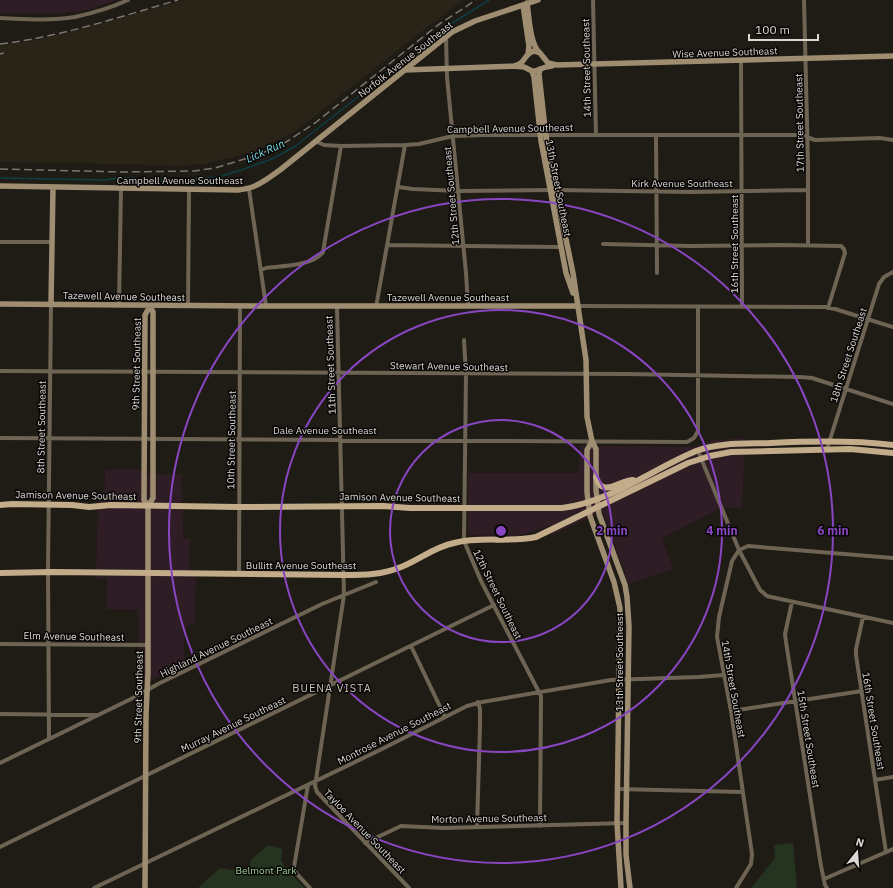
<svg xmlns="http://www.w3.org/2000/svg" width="893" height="888" viewBox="0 0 893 888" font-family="'IBM Plex Sans',sans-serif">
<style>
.commercial{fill:#2f1d25}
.built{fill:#2a2318}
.green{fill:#243420}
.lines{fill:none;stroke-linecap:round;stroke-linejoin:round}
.stream{stroke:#0d3f45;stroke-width:1.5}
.street{stroke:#6e6453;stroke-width:4}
.secondary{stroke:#9e8d71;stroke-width:5.5}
.primary{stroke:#c3ac89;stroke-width:6}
.rail{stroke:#7a7671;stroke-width:1.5;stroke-dasharray:8 4;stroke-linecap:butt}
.ring{fill:none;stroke:#8946c2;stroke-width:2}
.labels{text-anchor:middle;stroke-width:3;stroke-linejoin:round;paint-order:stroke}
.street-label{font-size:10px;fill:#dbd8d4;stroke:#080605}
.park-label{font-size:10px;fill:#a0d196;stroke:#080605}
.water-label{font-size:11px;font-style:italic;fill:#7cdfec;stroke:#080605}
.neighbourhood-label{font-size:11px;letter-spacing:1px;fill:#c7c2ba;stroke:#080605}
.centre{fill:#8946c2;stroke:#080605;stroke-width:2}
.ring-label{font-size:12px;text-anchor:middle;font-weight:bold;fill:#8946c2;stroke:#080605;stroke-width:3;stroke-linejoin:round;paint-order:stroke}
</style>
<rect width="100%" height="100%" fill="#1f1b15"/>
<path class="commercial" d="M0,0H118L86,10L54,14L0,13Z
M745,438L742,509L726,507L717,510L662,538L673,569L629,584L602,511L553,535L549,526L528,533L515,536L468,535V473H579L580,446L693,447L714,440Z
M105,470H141V474H182L183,538L190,539V570H196L195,622L187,626L184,632V665L138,687V610L106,609L107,578H96L98,501H104Z"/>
<path class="built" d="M185,0H463L412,39L296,131L251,153L204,164L181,166L120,164L0,162V45L38,40Z"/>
<path class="green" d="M793,843L797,888H751L775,858L774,845Z
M268,845L283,849L281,860L284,866L305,888H198L220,868L248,873L251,860Z"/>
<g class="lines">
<path class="stream" d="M0,178L105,180L118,178H135L142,181L181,180L219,177L241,170L272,159L294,147L358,97L359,94L443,29L489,0"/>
<path class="street" d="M593,0L596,135
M804,0L808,163V245
M0,18C24,19 51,21 75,17C93,13 111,8 128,0
M446,36L447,77L466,273L468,306
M741,61L742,307
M656,135L657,273
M315,141L324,145L341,146L405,145L419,144L453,136L484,135H801L815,140L880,138L893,140
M398,187L413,189L458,191L550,190
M249,189L266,306
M556,190L690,192L808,190
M0,242H52
M603,244L690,246L780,245L841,246L844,249L845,253L828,308
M387,245L561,247
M261,270L266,268C282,266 313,266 323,252L341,146
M119,305L121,188
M188,306L189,190
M578,306L825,307L835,309L893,327
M337,307L344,595L315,786L317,792L409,888
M376,307L405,145
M464,340L466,374L464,541L481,581L541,696L540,826
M0,371L626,374L799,377L812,378L893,404
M0,438L687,442L694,438L698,431V307
M827,449L879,284L884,277L893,272
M698,451L739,550L760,590L767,596L771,597L893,623
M239,574L240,306
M792,602L785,634L786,642L821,866L825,885L827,888
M863,617L856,649V655L886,852
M0,644L148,645
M411,646L445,717
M731,711L862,691
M0,714L96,715
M49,739L48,569L51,304
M0,763L133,698L158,684L322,604L376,582
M875,780L893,777
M308,785L294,867L296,873L310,888
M617,789L743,792
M477,827L480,727V709L478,702
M365,843L401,826L444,828L626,823
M0,847L494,605
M824,879L893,849
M94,888L382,749L467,706L482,702L611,680L698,677L724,675
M736,888L751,864L752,854L731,711L717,637L719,617L732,561L739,550L748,546L893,558"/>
<path class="secondary" d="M527,3C529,16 530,45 540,53
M523,5L529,46L528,54
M514,66C527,63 523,54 534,51L540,53L548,63L557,65L893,56
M540,69L539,74L545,128L550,162L573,273L586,360L587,417L592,441L596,449V490L599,514L625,585L627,597L629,626L626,823V855L630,888
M405,70L514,66L524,67L532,71H535L546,67L552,66
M532,71L534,77L541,141L566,273L573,293
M0,186L238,190C255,189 266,180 280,170L452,32L475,21L538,0
M0,304L266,306H578
M51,304L53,187
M592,441L587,450V492L590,516L614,582L620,608L617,823L621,888
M145,888L146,714L148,673V506L153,498V312L150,306L145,315L144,500L148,506"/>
<path class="primary" d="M596,477C602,499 620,480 633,480
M0,505L12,504L72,505L89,507L111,505L238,507L383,506L410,508H562C608,503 653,469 696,451C720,442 747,444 771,443C812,441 852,440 893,445
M0,573L53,572L344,575C363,575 382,575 401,567C419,560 434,547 454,543C481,536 509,543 536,537L688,463L710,456L731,452L850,449L893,453"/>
<path class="rail" d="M0,44C60,37 119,17 178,0
M0,54L4,53
M0,169L123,172L194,171L215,168L258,155L286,142L315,123L438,25L476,0"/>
</g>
<g class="ring">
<circle cx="501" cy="531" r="111"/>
<circle cx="501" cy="531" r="221"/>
<circle cx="501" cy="531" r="332"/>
</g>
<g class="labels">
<g class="street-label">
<text transform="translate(725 52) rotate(-2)" y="4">Wise Avenue Southeast</text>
<text transform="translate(405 59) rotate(-38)" y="4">Norfolk Avenue Southeast</text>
<text transform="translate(586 68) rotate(-91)" y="4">14th Street Southeast</text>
<text transform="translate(799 123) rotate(-91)" y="4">17th Street Southeast</text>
<text transform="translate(510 128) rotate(-1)" y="4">Campbell Avenue Southeast</text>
<text x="180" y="184">Campbell Avenue Southeast</text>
<text x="682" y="187">Kirk Avenue Southeast</text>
<text transform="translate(559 188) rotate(79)" y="4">13th Street Southeast</text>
<text transform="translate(451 196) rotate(-95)" y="4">12th Street Southeast</text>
<text transform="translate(734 244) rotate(-90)" y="4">16th Street Southeast</text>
<text transform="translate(124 296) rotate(1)" y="4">Tazewell Avenue Southeast</text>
<text x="448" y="301">Tazewell Avenue Southeast</text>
<text transform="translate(848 355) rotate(-72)" y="4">18th Street Southeast</text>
<text transform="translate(136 364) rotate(-89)" y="4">9th Street Southeast</text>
<text transform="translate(330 365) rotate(-92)" y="4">11th Street Southeast</text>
<text transform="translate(449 366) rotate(1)" y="4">Stewart Avenue Southeast</text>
<text transform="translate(41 427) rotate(-89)" y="4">8th Street Southeast</text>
<text x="325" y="434">Dale Avenue Southeast</text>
<text transform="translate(231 440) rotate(-89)" y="4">10th Street Southeast</text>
<text transform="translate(76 495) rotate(1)" y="4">Jamison Avenue Southeast</text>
<text transform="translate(400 497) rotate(1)" y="4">Jamison Avenue Southeast</text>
<text x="301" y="569">Bullitt Avenue Southeast</text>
<text transform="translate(498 594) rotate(64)" y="4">12th Street Southeast</text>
<text transform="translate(74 636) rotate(1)" y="4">Elm Avenue Southeast</text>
<text transform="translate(216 647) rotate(-26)" y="4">Highland Avenue Southeast</text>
<text transform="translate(619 662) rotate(-90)" y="4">13th Street Southeast</text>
<text transform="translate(734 689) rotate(80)" y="4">14th Street Southeast</text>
<text transform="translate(138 697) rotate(-89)" y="4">9th Street Southeast</text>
<text transform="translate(874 721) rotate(81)" y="4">16th Street Southeast</text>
<text transform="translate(233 724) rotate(-26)" y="4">Murray Avenue Southeast</text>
<text transform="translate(394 733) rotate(-27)" y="4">Montrose Avenue Southeast</text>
<text transform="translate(809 739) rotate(81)" y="4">15th Street Southeast</text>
<text transform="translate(489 818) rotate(-1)" y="4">Morton Avenue Southeast</text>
<text transform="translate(365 831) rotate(46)" y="4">Tayloe Avenue Southeast</text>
</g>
<g class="park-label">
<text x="266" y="874">Belmont Park</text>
</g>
<g class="water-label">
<text transform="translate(265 151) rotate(-24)" y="4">Lick Run</text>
</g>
<g class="neighbourhood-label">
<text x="332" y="692">BUENA VISTA</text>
</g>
</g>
<circle cx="501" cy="531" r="6" class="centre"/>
<g class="ring-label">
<text x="612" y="535">2 min</text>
<text x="722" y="535">4 min</text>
<text x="833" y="535">6 min</text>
</g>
<g transform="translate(857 852) rotate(17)" stroke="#080605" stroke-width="3" paint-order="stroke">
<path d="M0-3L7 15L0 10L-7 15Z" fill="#dbd8d4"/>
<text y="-6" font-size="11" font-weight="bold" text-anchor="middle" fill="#dbd8d4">N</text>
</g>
<path d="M749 34v6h69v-6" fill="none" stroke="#dbd8d4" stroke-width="2"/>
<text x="755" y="34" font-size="12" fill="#dbd8d4" stroke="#080605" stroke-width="3" paint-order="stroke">100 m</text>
</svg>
